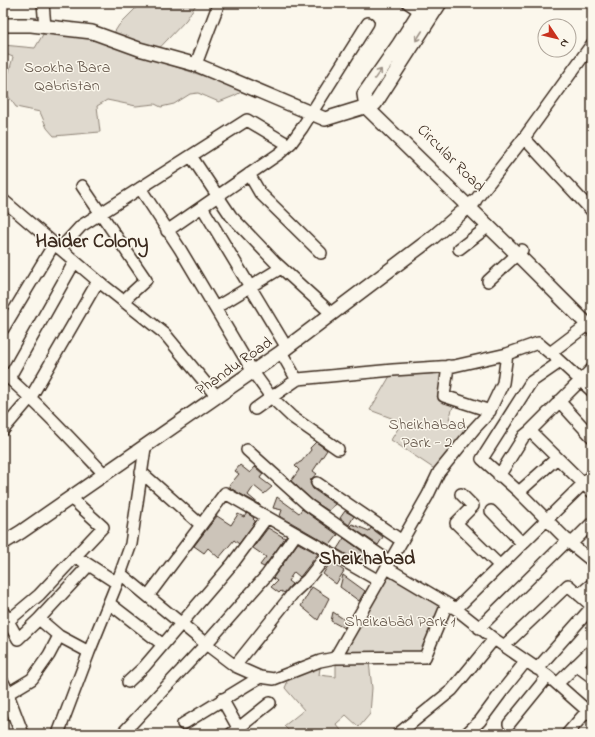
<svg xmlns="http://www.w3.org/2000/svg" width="595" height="737" viewBox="0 0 595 737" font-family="'Indie Flower',sans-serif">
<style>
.green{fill:#dfd9ce;stroke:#8d8276}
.building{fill:#ccc4b9;stroke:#3b2a1e}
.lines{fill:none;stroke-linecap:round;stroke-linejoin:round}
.minor-casing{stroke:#3b2a1e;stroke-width:14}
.major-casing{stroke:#3b2a1e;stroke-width:16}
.minor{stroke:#fbf7ec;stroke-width:11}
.major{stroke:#fbf7ec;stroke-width:13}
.oneway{stroke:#9b9085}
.labels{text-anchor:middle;stroke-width:3;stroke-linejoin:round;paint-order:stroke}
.park-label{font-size:16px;fill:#64564a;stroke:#fbf7ec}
.street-label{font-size:16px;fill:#3b2a1e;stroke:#fbf7ec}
.district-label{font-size:20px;font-weight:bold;fill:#3b2a1e;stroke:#fbf7ec}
</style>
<rect width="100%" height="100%" fill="#fbf7ec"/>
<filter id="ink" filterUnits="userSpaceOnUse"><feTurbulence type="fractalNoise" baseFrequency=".025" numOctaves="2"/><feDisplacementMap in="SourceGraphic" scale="8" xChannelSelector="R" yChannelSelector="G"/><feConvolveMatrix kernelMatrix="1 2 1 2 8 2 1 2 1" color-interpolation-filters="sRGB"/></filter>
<g filter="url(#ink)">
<path class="green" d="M141,3H197L186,20L150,58L245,90L234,96L219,102L198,93L190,94L174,104L161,107L155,104L136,106L107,100L97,106L100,132L54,136L47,128L40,112L16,107L4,90L13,57L3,53V45L35,48L45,31L85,35L107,44L119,25Z
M443,373L437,397L454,404L449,419L474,429L439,472L391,440L402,422L370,410L390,376Z
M387,568L447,604L425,657L335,658Z
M336,662H369L372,688L370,714L359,727L346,715L336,724L344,734H292L284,726L304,710L285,688L287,683L282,676L320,668L319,675L336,677Z"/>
<path class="building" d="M316,442L327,450L313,471L317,474L311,479L310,483L313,489L335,504L329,511L312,500L291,481L299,470L295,466L300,462H301L311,450L310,448Z
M240,465L250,473L255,467L263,474L260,478L272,487L264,494L254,486L248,495L260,505L230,488L231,487H228L239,474L235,471Z
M277,497L299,513L302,509L338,535L330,545L280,516L282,510L273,508Z
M345,511L354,516L349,525L340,518Z
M247,513L254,518L253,519L255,521V522L239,544L234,540L219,558L208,548L204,553L194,546L217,516L231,525L238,514L244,517Z
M352,524L369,531L371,528L383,537L378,545L350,526Z
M268,528L285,538L264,567L260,565L266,557L253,548Z
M344,538L370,557L367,562L361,559L359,562L337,549Z
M298,543L318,554L300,577L294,572L288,581L292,584L284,593L281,591L279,593L271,587L277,581L273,578Z
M331,561L344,571L336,584L323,574Z
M343,575L365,591L359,601L340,587Z
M312,587L329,598L318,620L301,606Z
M333,612L348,622L344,628L331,621Z"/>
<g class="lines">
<defs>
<path id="minor" d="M43,3L45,27
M408,3L420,11
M196,64L219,3
M524,138L592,211
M191,156L231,216L276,263L332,314
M249,174L260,193L321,253
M82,186L146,280L123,301
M140,188L180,249L253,372L271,397L292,417L338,449
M3,200L98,281L165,334L217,397
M474,202L524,138L592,44
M202,207L287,348
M167,231L280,153L291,143L302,128L368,23
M60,249L81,226L247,120L289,145
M459,249L489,226
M488,281L522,250
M215,308L281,268
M3,329L54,244
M281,352L297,380
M555,357L592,391
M448,366L444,396L490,411
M592,369L530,431L592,492
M3,373C40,405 72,440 105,475
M9,378L75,261
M559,401L592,437
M255,409L269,399L298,379L393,370L454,366L507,354L538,343L550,353L587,325
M3,430L31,397L98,281
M247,450L308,505L390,562
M557,458L519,492L571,544L592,561
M141,472L201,525
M499,476L524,436L530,431
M317,483L402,541
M519,492L482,459L531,382L560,362
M461,494L473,506L456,523L500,566
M71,498L103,527L39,595L8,621L18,639L39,619L89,565
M491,511L523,544
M571,544L592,523
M75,556L117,583
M387,568L456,609L494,639L548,676L592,715
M121,574L206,644L235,666L260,677
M579,595L592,584
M148,596L225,493L379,581
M109,603L162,644
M456,609L592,475
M3,612L8,621
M39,619L59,636
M479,628L568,540
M504,646L568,585L592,606
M335,658L425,657L447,604
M576,665L592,677
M235,666L294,592L308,579L329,552
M537,669L592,607
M128,682L144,667L233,563L267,517
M557,684L592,650
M7,694L32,679L49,655L59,636L89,652
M222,699L241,733
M183,724L260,677L274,679L320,661L335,658L428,495L439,472L474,429L488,414L503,383L507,354
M509,724L548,676
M58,734L89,652L117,583L131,544L145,448
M122,734L206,644L266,576L296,534
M231,734L270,703
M398,734L452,690L494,639
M466,734L480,721L503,690L526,661
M567,734L587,711"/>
<path id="major" d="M425,3L399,44L364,94L366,107L518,255L592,329
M3,25H31L92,32L139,49L197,65L325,119L374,104
M375,104L440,3
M3,543L21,532L281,352L432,238L474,202
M3,684L22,734"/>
</defs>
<use href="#minor" class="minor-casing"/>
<use href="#major" class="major-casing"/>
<use href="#minor" class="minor"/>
<use href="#major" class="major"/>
</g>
<defs><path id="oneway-shaft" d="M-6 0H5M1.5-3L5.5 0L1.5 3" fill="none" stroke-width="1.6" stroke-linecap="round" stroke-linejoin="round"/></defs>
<g class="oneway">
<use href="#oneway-shaft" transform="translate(419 36) rotate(123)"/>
<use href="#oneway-shaft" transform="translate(378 74) rotate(-55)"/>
</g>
</g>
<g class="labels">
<g class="park-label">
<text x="67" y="72">Sookha Bara<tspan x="67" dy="18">Qabristan</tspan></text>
<text x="427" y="429">Sheikhabad<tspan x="427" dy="18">Park - 2</tspan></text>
<text x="400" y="626">Sheikabād Park 1</text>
</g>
<g class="street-label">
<text transform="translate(452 157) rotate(45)" y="6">Circular Road</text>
<text transform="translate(233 365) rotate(-35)" y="6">Phandu Road</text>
</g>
<g class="district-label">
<text x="92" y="247">Haider Colony</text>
<text x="367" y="564">Sheikhabad</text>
</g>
</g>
<rect width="595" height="737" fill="none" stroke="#fbf7ec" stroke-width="16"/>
<rect x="8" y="8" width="579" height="721" fill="none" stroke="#3b2a1e" stroke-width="1.5" filter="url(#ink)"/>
<g transform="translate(557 38) rotate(125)"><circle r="19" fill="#fbf7ec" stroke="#aea59a"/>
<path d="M0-3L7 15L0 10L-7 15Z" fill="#c8321e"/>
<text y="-6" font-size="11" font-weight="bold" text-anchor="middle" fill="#3b2a1e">N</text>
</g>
</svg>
